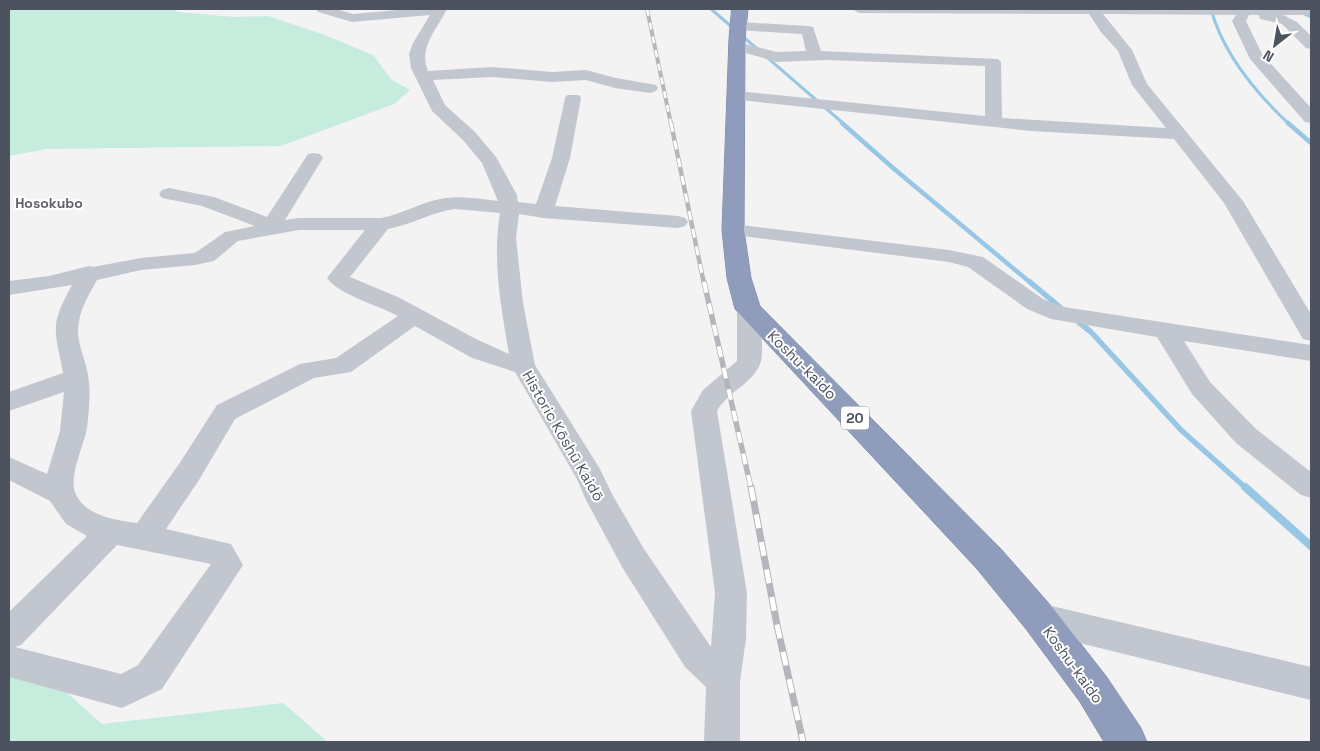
<svg xmlns="http://www.w3.org/2000/svg" width="1320" height="751" viewBox="0 0 1320 751" font-family="'Space Grotesk',sans-serif">
<style>
.green{fill:#c6ecdd}
.lines{fill:none;stroke-linecap:round;stroke-linejoin:round}
.stream-far3{stroke:#98c6e5;stroke-width:3}
.stream-far2{stroke:#98c6e5;stroke-width:4.5}
.stream-far1{stroke:#98c6e5;stroke-width:5.5}
.stream{stroke:#98c6e5;stroke-width:8}
.highway-casing{stroke:#7a87a7;stroke-width:1}
.minor{fill:#c2c7cf;fill-rule:evenodd}
.highway{fill:#8f9cbb;fill-rule:evenodd}
.rail-far3-casing{stroke:#b5b6bc;stroke-width:4}
.rail-far2-casing{stroke:#b5b6bc;stroke-width:4.5}
.rail-far1-casing{stroke:#b5b6bc;stroke-width:5.5}
.rail-casing{stroke:#b5b6bc;stroke-width:7}
.rail-far3{stroke:#fff;stroke-width:2.5;stroke-dasharray:7;stroke-linecap:butt}
.rail-far2{stroke:#fff;stroke-width:3;stroke-dasharray:9;stroke-linecap:butt}
.rail-far1{stroke:#fff;stroke-width:4;stroke-dasharray:11;stroke-linecap:butt}
.rail{stroke:#fff;stroke-width:5;stroke-dasharray:14;stroke-linecap:butt}
.labels{text-anchor:middle;stroke-width:4;stroke-linejoin:round;paint-order:stroke}
.far-neighbourhood-label{font-size:14px;font-weight:bold;fill:#5f6166;stroke:#fff}
.shield{fill:#fff;stroke:#82868e;stroke-width:1}
.shield-label{font-size:14px;font-weight:bold;fill:#4c525e}
.street-label{font-size:15px;fill:#4c525e;stroke:#fff}
</style>
<rect width="100%" height="100%" fill="#f4f3f3"/>
<path class="green" d="M9,9H174L178,12L235,17L268,16L325,35L373,55L392,80L410,90L394,104L281,146L47,149L9,156Z
M9,641L102,724L283,703L328,742H9Z"/>
<g class="lines">
<path class="stream-far3" d="M711,9L844,124
M1211,9C1223,54 1256,93 1289,124
M1293,9L1311,17"/>
<path class="stream-far2" d="M842,123L893,168L1032,284
M1288,123L1311,143"/>
<path class="stream-far1" d="M1030,282L1061,308
M1076,320L1091,332L1181,430L1246,488"/>
<path class="stream" d="M1245,487L1311,546"/>
<defs>
<path id="highway" d="M732,9H748L745,39L744,230L751,278L760,306L1001,549L1052,607L1106,676L1141,728L1147,742H1104L1080,702L1026,629L977,569L735,309L727,278L722,230L729,39Z"/>
</defs>
<use href="#highway" class="highway-casing"/>
<path class="minor" d="M316,9H336L353,14L408,9H447C437,29 418,48 428,71L492,67L552,72L586,70L616,78L656,85L658,88L656,91L650,93L615,88L586,80L552,82L492,77L433,80L445,105L475,132L496,157L517,195L518,202L536,204L552,158L565,98L567,95H579L581,98L570,158L555,206L678,216L685,218L688,222L685,226L678,228L543,218L519,214L516,238L523,303L535,365L600,469L612,494L644,549L711,647L715,593L691,411L703,390L737,361V309L740,304L748,302L756,304L759,309C760,321 764,350 761,361C756,382 727,392 717,411L747,593L746,639L740,681V742H704L706,687L685,667L622,567L585,498L577,479L515,372L472,358L415,326L351,372L314,378L235,419L199,480L166,529L231,544L243,565L162,689L122,708L9,677V612L87,536L66,524L50,501L9,480V457L47,474L60,431L64,392L9,411V392L63,373C55,329 49,327 72,285L9,295V281L49,276L89,266L93,267L141,258L194,253L198,251L225,232L255,226L202,206L162,198L159,194L162,190L169,188L214,197L267,217L308,154L314,153L320,154L323,158L285,220L299,218H381C402,214 420,203 440,199C459,195 479,199 498,201L482,163L463,140L432,111L411,68L409,54L413,43L430,15L352,22L318,12ZM455,209L500,213C492,260 501,307 509,354L476,339L398,297L350,277L388,229C411,225 432,212 455,209ZM299,230H365L327,278C339,295 378,305 398,316L336,358L300,364L217,405L179,464L137,523C115,520 84,516 75,492C69,476 84,445 87,428C89,411 91,392 88,375C85,357 75,340 79,322C81,307 90,293 97,280L141,270L195,265L214,261L238,241ZM117,545L211,564L138,665L121,674L15,647L21,645Z
M852,9H1311V15H1283L1297,22L1311,36V49L1306,48L1282,24L1260,19L1259,15H1249L1246,21L1262,54L1311,108V123L1305,122L1250,59L1232,21L1236,15L1103,14L1132,50L1147,84L1243,201L1311,314V341L1303,339L1224,203L1174,139L1031,131L730,99L728,96L730,93L736,91L985,116V66L827,60L777,62L732,49L730,46L732,43L737,42L777,52L806,51L802,34L738,30L733,29L731,26L733,23L738,22L808,26L813,27L821,51L998,59L1001,62L1002,118L1166,128L1132,85L1118,51L1101,32L1089,14L859,13Z
M733,224L949,250L983,257L1043,299L1064,307L1311,345V361L1184,341L1210,382L1256,429L1311,472V498L1301,495L1236,443L1192,394L1157,337L1051,319L1027,309L968,267L949,262L726,234L723,230L726,226Z
M1039,603L1311,667V700L1039,633L1028,628L1023,618L1028,608Z"/>
<use href="#highway" class="highway"/>
<defs>
<path id="rail-far3" d="M647,9L671,124"/>
<path id="rail-far2" d="M671,123L704,284"/>
<path id="rail-far1" d="M704,282L751,488"/>
<path id="rail" d="M751,487L777,625L803,742"/>
</defs>
<use href="#rail-far3" class="rail-far3-casing"/>
<use href="#rail-far2" class="rail-far2-casing"/>
<use href="#rail-far1" class="rail-far1-casing"/>
<use href="#rail" class="rail-casing"/>
<use href="#rail-far3" class="rail-far3"/>
<use href="#rail-far2" class="rail-far2"/>
<use href="#rail-far1" class="rail-far1"/>
<use href="#rail" class="rail"/>
</g>
<g class="labels">
<g class="far-neighbourhood-label">
<text x="49" y="208">Hosokubo</text>
</g>
<rect class="shield" x="841" y="406.5" width="28" height="23" rx="4"/>
<g class="shield-label">
<text x="855" y="423">20</text>
</g>
<g class="street-label">
<text transform="translate(802 365) rotate(45)" y="5">Koshu-kaido</text>
<text transform="translate(563 436) rotate(60)" y="5">Historic Kōshū Kaidō</text>
<text transform="translate(1073 665) rotate(54)" y="5">Koshu-kaido</text>
</g>
</g>
<rect width="1320" height="751" fill="none" stroke="#4c525e" stroke-width="20"/>
<g transform="translate(1275 45) rotate(211)" stroke="#ffffff" stroke-width="4" paint-order="stroke">
<path d="M0-4L9 19L0 12L-9 19Z" fill="#4c525e"/>
<text y="-8" font-size="14" font-weight="bold" text-anchor="middle" fill="#4c525e">N</text>
</g>
</svg>
